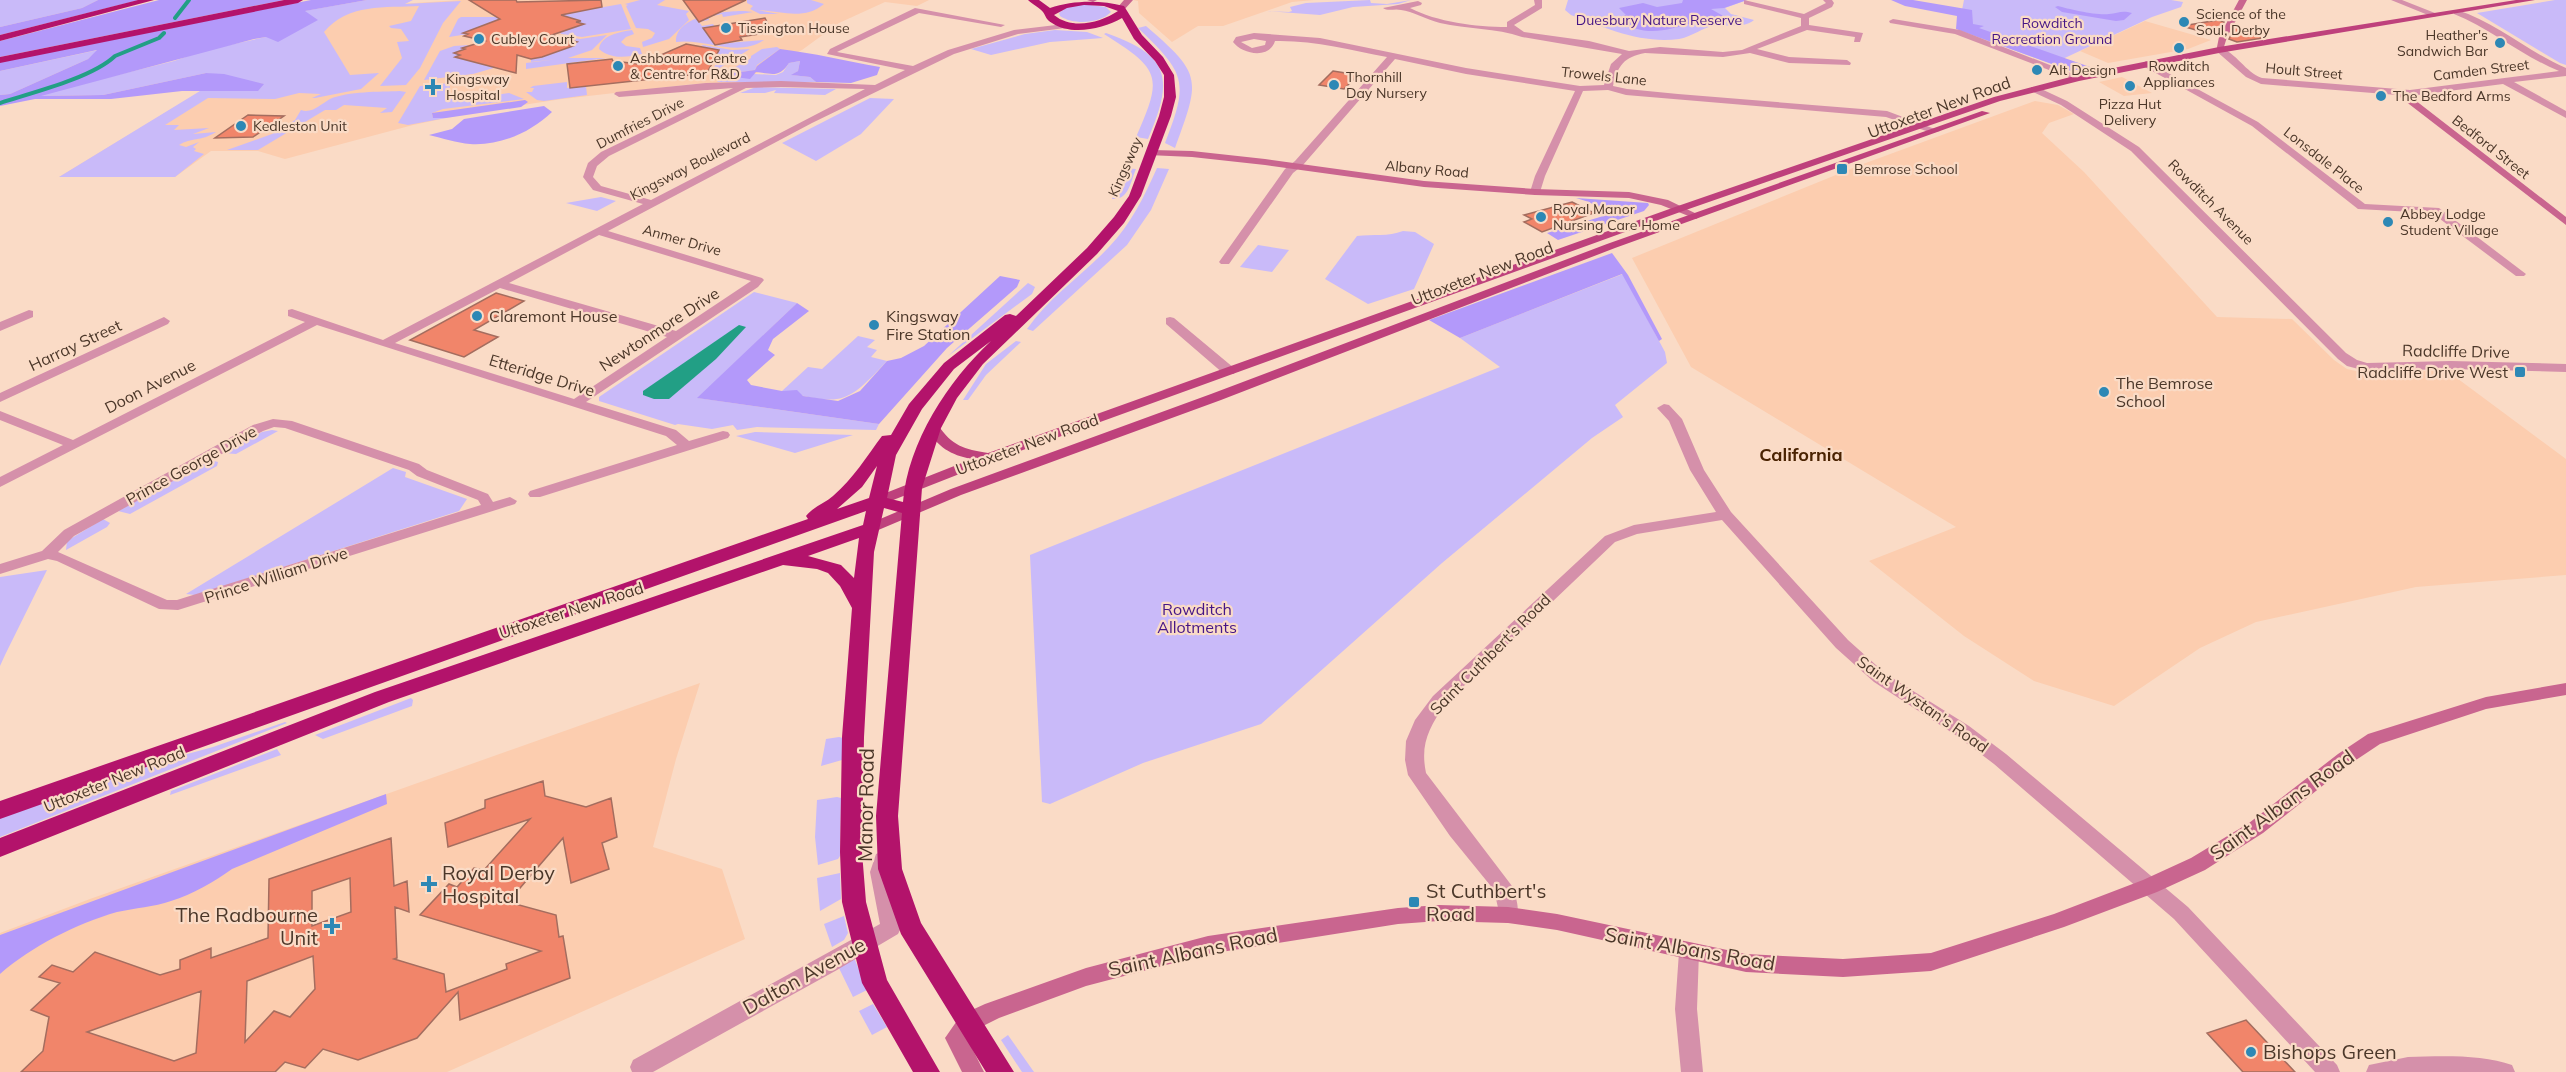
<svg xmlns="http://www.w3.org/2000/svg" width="2566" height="1072" viewBox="0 0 2566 1072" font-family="Mulish,sans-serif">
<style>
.built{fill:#fccdaf}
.green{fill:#c9baf9}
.forest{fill:#b399fa}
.water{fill:#229f85}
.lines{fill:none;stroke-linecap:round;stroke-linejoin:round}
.stream{stroke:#229f85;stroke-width:4}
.building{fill:#f1856a;stroke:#a46d5f;stroke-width:1.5;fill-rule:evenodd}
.street{fill:#d590aa;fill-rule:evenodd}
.secondary{fill:#c9658f;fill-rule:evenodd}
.primary{fill:#be417c;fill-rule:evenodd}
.highway{fill:#b3136b;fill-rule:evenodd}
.poi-dot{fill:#2d88b5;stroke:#fadbc6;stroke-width:2}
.labels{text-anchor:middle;stroke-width:4.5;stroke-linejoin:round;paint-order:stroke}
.far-poi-label{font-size:14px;fill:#4b3729;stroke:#fadbc6;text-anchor:start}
.far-park-label{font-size:14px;fill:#451586;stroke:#fadbc6}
.far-street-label{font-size:14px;fill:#4b3729;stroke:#fadbc6}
.street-label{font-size:16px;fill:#4b3729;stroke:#fadbc6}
.poi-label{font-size:16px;fill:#4b3729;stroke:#fadbc6;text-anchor:start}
.park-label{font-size:16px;fill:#451586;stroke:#fadbc6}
.neighbourhood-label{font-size:18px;font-weight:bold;fill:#4a2302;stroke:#fadbc6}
.near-street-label{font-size:20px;fill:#4b3729;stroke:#fadbc6}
.near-poi-label{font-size:20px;fill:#4b3729;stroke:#fadbc6;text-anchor:start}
</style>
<rect width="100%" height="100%" fill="#fadbc6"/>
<path class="built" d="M461,0H929L917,6L885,2L839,23L802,50L737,83L693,84L562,99L470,113L413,125L285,159L258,151H211L175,177H59L196,94L224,74L353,7Z
M1133,0H1314L1292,2L1223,26H1198L1172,42L1139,13L1138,1Z
M2145,21L2211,40L2188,49L2108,63L2080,51Z
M2122,77L2152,93L2124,96L2099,82Z
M2035,101L2058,105L2074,114L2049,123L2042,133L2084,172L2217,317L2292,319L2334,360L2347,369L2369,374L2446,370L2566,459V575L2416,587L2256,622L2200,648L2114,706L2034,681L1964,636L1869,561L1956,527L1691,367L1632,258L1863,164Z
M700,683L676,759L653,847L722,869L745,939L447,1072H0V933L90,899Z"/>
<path class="green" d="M0,0H98L82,8L0,27Z
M367,0H413L405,4L461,1L443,23L420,68L406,85L380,86L402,58L397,42L409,41L401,29L391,28L389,26L411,21L419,6C385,8 348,3 324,32L350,75L379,73L361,89L315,98H312L321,94L299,93L275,99L208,98L165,125H179L174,130L209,128L193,134L216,132C200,142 192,137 179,145L186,147L199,142L193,147L196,149L194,151L204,154L175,177H59L200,91H257L263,84L206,73L103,95L40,96L41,94L174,61L206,50L266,37L317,20L304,11Z
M640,0H665L657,5L689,11L686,14L689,20L669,39L643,47L642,42L652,38L655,33L648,29L636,28L626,6L628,5L625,4Z
M747,0H811L824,4C804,21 780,11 757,10L779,14H760L750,9L753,6L747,3Z
M1370,0L1371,3L1387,4L1411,0L1398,4L1353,7L1320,15L1267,11L1289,12L1292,11L1290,7L1306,3Z
M1568,0H1747L1725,8L1731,14L1754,20C1743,29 1726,24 1713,26C1704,27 1691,37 1679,39C1641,44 1605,28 1571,15L1565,10Z
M1964,0H2171L2183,2L2181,7L2152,17L2052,64L1958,30Z
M2555,0H2566V65L2560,63L2477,13Z
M621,4L631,29L582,37L561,34L558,30L582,24L576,22L580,20L558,15Z
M1083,4L1106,7L1111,12C1100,24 1073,25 1060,16L1059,13L1067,7Z
M745,11L753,12L723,17L722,14L708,17L709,20L699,22L702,26L713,24L727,43L764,40C737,58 706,38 676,42C675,15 725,11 745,11Z
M461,17H517C496,22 483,25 464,33L468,34L449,37L458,19Z
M1146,26C1203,75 1200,79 1175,148L1165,143C1189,81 1186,74 1138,28Z
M632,30L634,34L626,37L621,42L626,46L640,48L642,54C628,57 611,60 599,49C601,35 620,32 632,30Z
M1055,30L1087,32L1103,38L1050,42L991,55L971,49L1025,34Z
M1106,33C1172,56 1173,80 1148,139L1136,137C1163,76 1161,70 1104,34Z
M560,35L580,39L607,35L592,50L568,58H606L526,69V63L558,59L531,62V59L572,46L570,45L576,42L568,39L562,41L558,37Z
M469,45L463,48L465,49L455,53L460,55L456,57L497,67L473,74L424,80L440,51L454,46Z
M703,45L732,50L750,49L710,74L716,64L677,65L710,49L701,46Z
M777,47L780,49L757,65L755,70L734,73L776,75L783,72L789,63L800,61L798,71L792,75L810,77L816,82H717L722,77L720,75C730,69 741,65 751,58V56L762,49Z
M98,50L88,59L10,94L0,95V71Z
M567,82V88L586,86L587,95L544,101L537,100L526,92H532L534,88H530L533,86Z
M450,83L449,99L495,93V95L509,93L524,99L443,109L432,113L433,118H446L408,125L398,123L420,86Z
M756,87L836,89L825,95L774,93L776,90L765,93H740Z
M400,91L406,92L392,112L380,113L387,108L344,105L336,110H325L258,150H227L272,134L295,120L301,110C312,114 321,104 330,99C348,91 380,92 400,91Z
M870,98L894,99L861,134L816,161L782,143Z
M1124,168L1136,169C1130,183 1129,200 1112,199Z
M1157,168L1169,169L1151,210L1127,245L1033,331L1027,329C1049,297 1082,276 1109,247C1131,224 1144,197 1157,168Z
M601,197L616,201L597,211L566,203Z
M1403,231L1415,232L1434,244L1414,289L1368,304L1325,279L1357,236C1373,234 1388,237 1403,231Z
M1258,245L1289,250L1272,272L1240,267Z
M1623,274L1665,352L1667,363L1615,405L1623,417L1592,438L1442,563L1261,724L1143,763L1050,804L1042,802L1030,555L1500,367L1460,338Z
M1028,283L1035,287L1032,294L948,356Z
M754,292L797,303L698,398L879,424L876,430L757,427L737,430L733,425L712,429L678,424L675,425L599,401V397Z
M858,336L875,340L867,347L877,350L871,357L887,361C845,406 842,405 782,391L808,367L822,369Z
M1016,341L1021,342L986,375L968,400H963L986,364Z
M272,430L278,431L236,454L222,453L262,432Z
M755,432L853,435L795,453L736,436Z
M210,460L218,462L217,466L130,514L118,511Z
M393,468L406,472L405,477L467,499L459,511L195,595L186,594Z
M103,519L110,523L107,527L66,550L67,541Z
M47,570L5,655L0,666V577Z
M411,698L413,700L412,706L323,739L315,735Z
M285,722L287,723L0,837V818L169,759L213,747Z
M839,737L843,738L842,760L821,766L826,739Z
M277,749L281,755L170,795L171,791Z
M837,797L841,798L840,856L838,859L818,865L815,837L817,800Z
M840,873L841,899L820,911L817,878Z
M844,916L848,933L844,940L832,947L824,924Z
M852,959L855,960L867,990L853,997L837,964Z
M873,1004L887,1027L872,1035L859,1011Z
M1008,1035L1034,1072H1022L1001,1040Z"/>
<path class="forest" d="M98,0H139L0,35V27L82,8Z
M159,0H284L0,57V41Z
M311,0H367L305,11L318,20L278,42L266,37L254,39L41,96L103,95L206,73L224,74L264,84L258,91H182L111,99H35L0,106V95L10,94L88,59L97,50L0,71V62Z
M1683,0H1747L1724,8L1711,9L1725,17L1724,19H1693L1697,22C1662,31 1648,38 1613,19L1626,15L1619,8L1643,3L1657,7L1682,3Z
M1891,0H1913L1972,10L1973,24L1984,26L1979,28L2090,67L2071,71L1956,29L1957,16L1905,6Z
M2058,6C2068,9 2099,16 2109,14C2118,13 2122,10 2132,13L2124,20L2116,21L2062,12L2055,7Z
M780,49C813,53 846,61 880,67L877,75L851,83L816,82L810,77L791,75L798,71L800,61L789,63C779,78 773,74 756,72L750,79L735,77L734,73L755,70L757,66Z
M525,100L528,102L521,107L446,118H433L432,113Z
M544,106L552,112C531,132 501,146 470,144C457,143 442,138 429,135L452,129L464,119Z
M1576,198L1648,203L1649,205L1644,211L1558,240L1547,233L1610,214L1589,202Z
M1612,253L1628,275L1662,339L1659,341L1622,274L1460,338L1429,320Z
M1000,276L1020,280L1017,287L947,348L879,424L697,398L797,303L809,311L773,339L768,350L775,355L747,380L751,385L782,391L797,390L803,396L838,401L860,391L887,361L901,358L924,346Z
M386,794L387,804L232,869C214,882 193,894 171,901C154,907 135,908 117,912C76,924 32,946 0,974V935Z"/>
<path class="water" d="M739,325L746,327L716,359L669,399H654L643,395V391Z"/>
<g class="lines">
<path class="stream" d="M175,18L189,0
M0,103C31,93 92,78 115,56L159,38L164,33"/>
</g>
<path class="building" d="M469,0H516L517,2L601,0L602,7L561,15L581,21L576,22L584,24L552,35L577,42L570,45L573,46L542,57L531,59L517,55L516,73L455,57L460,55L454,53L465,49L462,48L485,41L464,36L468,34L463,33L500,19Z
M683,0H746L699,22Z
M765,18L772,32L740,37L742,40L715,45L703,28Z
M2218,20L2224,22L2217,36L2182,26Z
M2235,27L2263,38L2237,42L2229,39Z
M686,44L719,50L707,73L570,88L567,64L612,59L613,61L639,64L651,63L656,57Z
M1333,71L1358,75L1344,89L1319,85Z
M248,115L284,116L253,137L215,138Z
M1572,202L1594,213L1542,232L1524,222L1532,219L1524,215Z
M496,293L524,301L474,330L498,337L464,357L410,340Z
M543,781L545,796L586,807L611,798L617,837L602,843L609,869L571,883L563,838L508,902L556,915L559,937L563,936L570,978L460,1020L458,992L417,1038L358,1060L323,1049L305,1068L285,1062L275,1072H21L43,1051L49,1017L31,1010L60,983L39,977L52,965L73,972L95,952L160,975L180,969V960L211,948V958L268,938L269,879L391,838L394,886L407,881L409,912L395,907L397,958L394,959L444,974L446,992L507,969L506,964L541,951L420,915L449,884L457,887L474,868L484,870L530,819L448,847L445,823L485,808V800ZM350,878L351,912L312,926V891ZM313,956L315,989L290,1017L274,1011L245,1042L247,981ZM201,991L196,1053L174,1061L87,1032Z
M2246,1020L2295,1072H2243L2207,1033Z"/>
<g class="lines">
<path class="street" d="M1534,0H1542V8L1514,25L1524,32L1589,41L1629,51L1660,47L1723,52L1742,50L1801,26V18L1744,4V0L1804,14L1826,3L1823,0H1832L1834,3L1832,7L1809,18V25L1863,33L1860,42H1854L1855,37L1807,30L1757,49L1789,57L1847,60L1851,63L1850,65L1789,63L1750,53L1723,57L1645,53C1624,57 1618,65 1613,86L1627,89L1678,94L1887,111L1940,131L1932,133L1886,117L1626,95L1608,90L1583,91L1545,176L1540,192L1535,195L1530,192L1535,176L1575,91L1466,74L1395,59L1303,165L1293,173L1229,264H1221L1219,262L1285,169L1295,161L1387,57C1350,50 1313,40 1275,41C1269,60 1242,54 1233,42L1236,37L1254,33L1320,38L1466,68L1580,86L1604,85L1611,64L1622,54L1522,37C1496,28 1467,29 1440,23C1427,20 1412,11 1401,10C1394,8 1389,12 1383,8L1418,1L1422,3L1421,5L1410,8C1437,22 1476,27 1507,27V22L1535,5ZM1254,39L1266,41L1265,45L1252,48L1241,42Z
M2391,0H2402L2440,15L2433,17Z
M915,8L1005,25L1001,27L919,13L837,52L913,66L948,50L1014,30L1073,23L1077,25L1073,27L1018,34L954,54L812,123L608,231L762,278L764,280L758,287L586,402L676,430L689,441L723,431L728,432L730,435L728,438L540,497H530L528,494L530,491L677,445L666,436L317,325L0,487V477L63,445L0,420V411L73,440L305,322L288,316V310L292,309L383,340L643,204L593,190L583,177L588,163L601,152L733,88L619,97L614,94L616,92L706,83L781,81L875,85L905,70L827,54L830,49ZM781,87L865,89L651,200L601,186L593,177L597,166L609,156L746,88ZM599,235L751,281L676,331L509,283ZM500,288L667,337L574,399L395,343Z
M2457,10C2496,22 2528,52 2566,68V76L2514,82L2566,111V118L2503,84L2410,96L2261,84L2246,77L2215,50L2219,47C2237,53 2245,72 2262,78L2410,90L2559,71C2522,56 2491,29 2454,14V10Z
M1893,19L1960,30L2083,78L2075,80L1955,34L1890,23L1889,21Z
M2146,61L2258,122L2365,204L2439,208L2526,274L2524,276H2516L2432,213L2358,209L2252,126L2143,66L2142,64Z
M2031,87H2037L2067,101L2139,147L2346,353L2357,360L2367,363L2451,361L2566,364V372L2451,369L2366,371L2347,366L2338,359L2131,151L2061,105L2031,91Z
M29,310L33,311V317L0,331V322Z
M164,317L170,321L168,324L0,402V393Z
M1170,317L1174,318L1234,368L1235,371L1234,374H1224L1166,324V318Z
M1664,404L1669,405L1682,419L1704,470L1731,512L1848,640L1886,674L1969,726L2006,754L2188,907L2337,1065L2340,1072H2315L2174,919L1994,764L1957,736L1874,682L1836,648L1722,520L1637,534L1615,542L1445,704C1429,728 1420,744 1426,773L1512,886C1516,898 1521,909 1515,921L1508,923L1501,921L1494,890L1450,836L1408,775L1405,760L1406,741L1415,720L1433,696L1605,536L1634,525L1716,512L1690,470L1669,421L1657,408Z
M273,419L292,421L419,464L427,470L488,494L493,502L510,497L517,501L515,504L178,610L159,609L57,561L48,559L0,574V564L42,551L64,530L253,425ZM274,427L285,428L409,470L417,476L478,500L481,505L177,600H167L58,552L74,536L263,431Z
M883,851L890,854L893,859L890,872L901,928L898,934L837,970L653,1072H632L630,1067L633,1060L880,924L870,872L876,854Z
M1689,943L1696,946L1699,952L1697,1009L1703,1072H1681L1675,1009L1679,952L1682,946Z
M2408,1057C2439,1056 2483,1054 2512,1065L2515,1072H2366L2369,1065Z"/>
<path class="secondary" d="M1087,0H1097L1093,2Z
M1124,0H1133L1124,10H1118L1117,8Z
M2239,0H2247L2227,37L2223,50L2216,52L2219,37Z
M2396,90H2402L2566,217V225L2396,94Z
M1152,150L1192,151L1265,159L1424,181L1535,189L1629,192L1668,200L1701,216L1696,219L1661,205L1629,198L1535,195L1424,187L1265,165L1192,157L1148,155L1147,153Z
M2566,683V695L2486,709L2380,744L2350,764L2263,833L2205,870L2157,892L2064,927L1931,971L1843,977L1746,972L1557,930L1508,923L1439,921L1398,924L1208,954L1086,986L999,1018L977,1029L968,1040L984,1072H962L945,1038L961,1015L985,1004L1086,968L1208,936L1398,908L1439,905L1508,907L1557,914L1746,954L1843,959L1931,953L2054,914L2143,880L2191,858L2249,823L2338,754L2368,734L2486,697Z"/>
<path class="primary" d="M2516,0H2535L2219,53L2079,81L2000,101L1683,211L995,460L883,504H873L871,501L873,498L972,459C950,455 938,447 926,428L928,425H938C952,446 964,449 988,453L1675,207L1994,97L2078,75L2219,47Z
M1982,111L1990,113L1615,248L1221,400L961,495L876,531L871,533L864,528L866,525L951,489L1211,394L1607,244Z"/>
<path class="highway" d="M138,0H154L0,41V35Z
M284,0H303L298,3L0,63V57Z
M1028,0H1039L1050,8C1073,0 1101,0 1124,6L1142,35L1163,57L1174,75L1176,97L1171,116L1141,196L1124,223L1097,254L983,364L957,398L941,428L922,488L898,816L902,869L921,923L1014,1072H986L901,934L878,869L876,816L902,513L884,508L874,552L864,737L862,852L866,902L887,980L940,1072H913L862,983L842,902L840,852L842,737L852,608L840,586L828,573L817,569L783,565L389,702L0,857V838L375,692L863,525L866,511L0,819V801L808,519L806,516C813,507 825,503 833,496C853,479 867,456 882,436L891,435L909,404L944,363L1005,315L1010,314L1016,316L1087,248L1114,217L1129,196L1159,116L1164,97V75L1155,61L1134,39L1122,18C1103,29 1071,36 1052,23C1046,20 1046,16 1043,12C1040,8 1032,4 1028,0ZM1084,5L1104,6L1118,11C1100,23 1072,30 1054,15L1067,8ZM991,341C948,381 908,442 903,502L887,498L896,455L922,409L954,369ZM877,466L869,498L837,509L862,487ZM859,538L854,578L841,565L808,556Z"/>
</g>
<g class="poi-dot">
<circle cx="2184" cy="22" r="6"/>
<circle cx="726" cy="28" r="6"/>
<circle cx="479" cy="39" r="6"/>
<circle cx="2500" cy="43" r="6"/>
<circle cx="2179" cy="48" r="6"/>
<circle cx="618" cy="66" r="6"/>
<circle cx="2037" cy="70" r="6"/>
<circle cx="1334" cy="85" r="6"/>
<circle cx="2130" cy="86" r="6"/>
<path d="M430 78h6v6h6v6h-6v6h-6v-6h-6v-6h6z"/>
<circle cx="2381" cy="96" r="6"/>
<circle cx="241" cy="126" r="6"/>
<rect x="1836" y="163" width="12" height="12" rx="3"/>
<circle cx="1541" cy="217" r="6"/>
<circle cx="2388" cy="222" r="6"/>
<circle cx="477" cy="316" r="6"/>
<circle cx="874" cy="325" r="6"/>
<rect x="2514" y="366" width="12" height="12" rx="3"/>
<circle cx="2104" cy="392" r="6"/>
<path d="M426 875h6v6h6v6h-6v6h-6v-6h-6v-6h6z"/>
<rect x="1408" y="896" width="12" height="12" rx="3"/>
<path d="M329 917h6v6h6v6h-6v6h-6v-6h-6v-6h6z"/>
<circle cx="2251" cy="1052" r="6"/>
</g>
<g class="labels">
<g class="far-poi-label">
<text x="2196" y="19">Science of the<tspan x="2196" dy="16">Soul, Derby</tspan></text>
<text x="738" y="33">Tissington House</text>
<text x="2488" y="40" text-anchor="end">Heather's<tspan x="2488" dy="16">Sandwich Bar</tspan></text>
<text x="491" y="44">Cubley Court</text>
<text x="630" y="63">Ashbourne Centre<tspan x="630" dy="16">&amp; Centre for R&amp;D</tspan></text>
<text x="2179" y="71" text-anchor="middle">Rowditch<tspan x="2179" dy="16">Appliances</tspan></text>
<text x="2049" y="75">Alt Design</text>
<text x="1346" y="82">Thornhill<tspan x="1346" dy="16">Day Nursery</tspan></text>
<text x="446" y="84">Kingsway<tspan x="446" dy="16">Hospital</tspan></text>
<text x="2393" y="101">The Bedford Arms</text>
<text x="2130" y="109" text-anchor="middle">Pizza Hut<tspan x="2130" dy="16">Delivery</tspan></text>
<text x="253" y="131">Kedleston Unit</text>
<text x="1854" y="174">Bemrose School</text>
<text x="1553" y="214">Royal Manor<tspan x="1553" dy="16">Nursing Care Home</tspan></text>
<text x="2400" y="219">Abbey Lodge<tspan x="2400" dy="16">Student Village</tspan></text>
</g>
<g class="far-park-label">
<text x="1659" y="25">Duesbury Nature Reserve</text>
<text x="2052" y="28">Rowditch<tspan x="2052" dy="16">Recreation Ground</tspan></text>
</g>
<g class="far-street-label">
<text transform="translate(2481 70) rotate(-7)" y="5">Camden Street</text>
<text transform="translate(2304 71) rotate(5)" y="5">Hoult Street</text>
<text transform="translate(1604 76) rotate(6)" y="5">Trowels Lane</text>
<text transform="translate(640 123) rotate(-27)" y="5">Dumfries Drive</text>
<text transform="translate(2491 147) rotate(38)" y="5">Bedford Street</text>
<text transform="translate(2324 160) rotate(38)" y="5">Lonsdale Place</text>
<text transform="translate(690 166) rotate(-27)" y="5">Kingsway Boulevard</text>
<text transform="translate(1125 167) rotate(-66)" y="5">Kingsway</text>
<text transform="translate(1427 169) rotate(5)" y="5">Albany Road</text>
<text transform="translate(2211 202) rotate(45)" y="5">Rowditch Avenue</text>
<text transform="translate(682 240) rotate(16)" y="5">Anmer Drive</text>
</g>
<g class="street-label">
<text transform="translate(1939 107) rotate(-20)" y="6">Uttoxeter New Road</text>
<text transform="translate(1482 273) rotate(-21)" y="6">Uttoxeter New Road</text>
<text transform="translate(659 329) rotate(-33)" y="6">Newtonmore Drive</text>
<text transform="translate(75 345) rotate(-25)" y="6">Harray Street</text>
<text transform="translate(2456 351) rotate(1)" y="6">Radcliffe Drive</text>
<text transform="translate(542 375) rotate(17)" y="6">Etteridge Drive</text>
<text transform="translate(150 386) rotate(-27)" y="6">Doon Avenue</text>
<text transform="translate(1027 444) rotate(-20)" y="6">Uttoxeter New Road</text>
<text transform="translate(191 465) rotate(-29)" y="6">Prince George Drive</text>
<text transform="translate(276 575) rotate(-18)" y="6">Prince William Drive</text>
<text transform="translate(571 610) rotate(-18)" y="6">Uttoxeter New Road</text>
<text transform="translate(1490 654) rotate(-45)" y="6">Saint Cuthbert's Road</text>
<text transform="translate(1923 704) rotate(35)" y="6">Saint Wystan's Road</text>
<text transform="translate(114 779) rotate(-22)" y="6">Uttoxeter New Road</text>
</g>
<g class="poi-label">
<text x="489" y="322">Claremont House</text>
<text x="886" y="322">Kingsway<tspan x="886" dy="18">Fire Station</tspan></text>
<text x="2508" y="378" text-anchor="end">Radcliffe Drive West</text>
<text x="2116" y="389">The Bemrose<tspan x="2116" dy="18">School</tspan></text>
</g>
<g class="park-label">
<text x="1197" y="615">Rowditch<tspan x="1197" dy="18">Allotments</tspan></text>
</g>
<g class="neighbourhood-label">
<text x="1801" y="461">California</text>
</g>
<g class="near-street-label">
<text transform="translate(866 805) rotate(-89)" y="7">Manor Road</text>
<text transform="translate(2282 805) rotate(-36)" y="7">Saint Albans Road</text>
<text transform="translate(1690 949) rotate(10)" y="7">Saint Albans Road</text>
<text transform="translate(1193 952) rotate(-12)" y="7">Saint Albans Road</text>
<text transform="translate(804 976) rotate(-29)" y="7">Dalton Avenue</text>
</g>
<g class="near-poi-label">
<text x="442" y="880">Royal Derby<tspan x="442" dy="23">Hospital</tspan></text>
<text x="1426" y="898">St Cuthbert's<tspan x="1426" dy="23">Road</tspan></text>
<text x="318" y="922" text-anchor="end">The Radbourne<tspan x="318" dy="23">Unit</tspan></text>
<text x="2263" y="1059">Bishops Green</text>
</g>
</g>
</svg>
